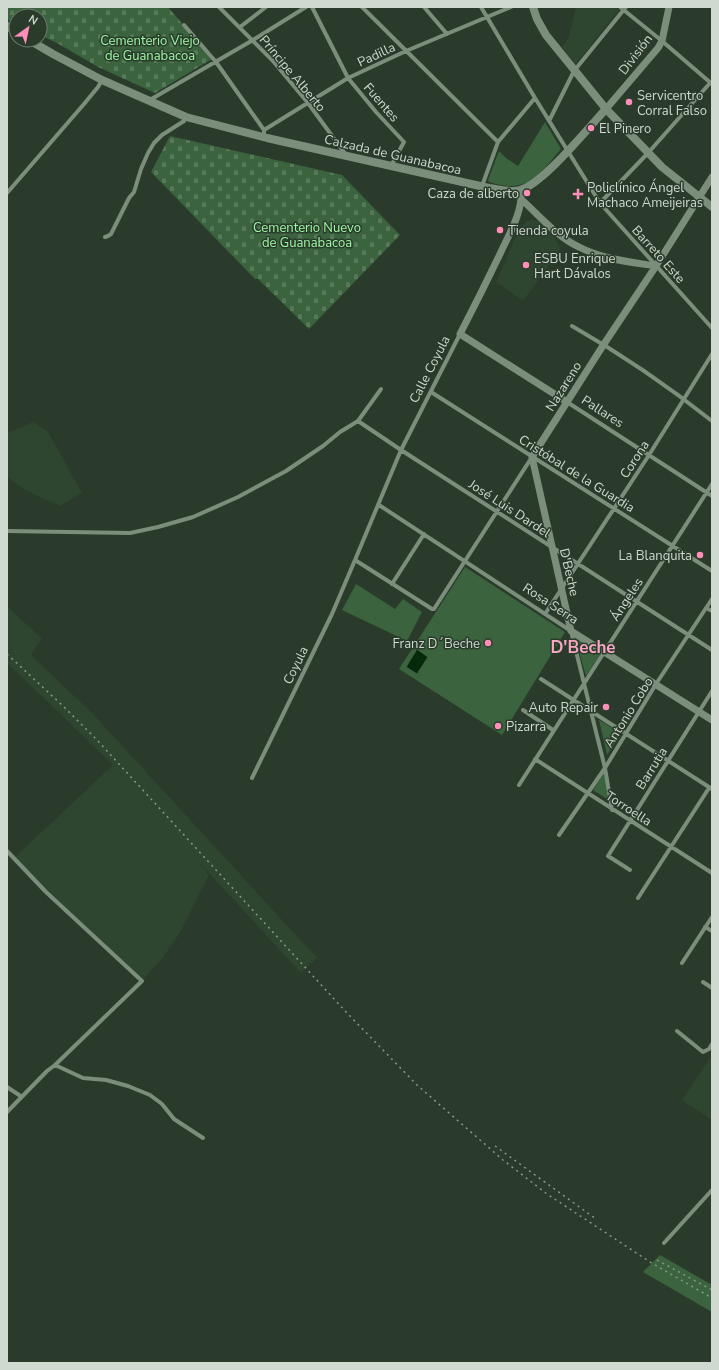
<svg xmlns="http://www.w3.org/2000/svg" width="719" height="1370" viewBox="0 0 719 1370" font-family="'Nunito Sans',sans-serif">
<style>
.built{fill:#2e4530}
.green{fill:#3a633e}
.cemetery{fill:url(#cemetery-stones)}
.water{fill:#052a0b;stroke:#425e46}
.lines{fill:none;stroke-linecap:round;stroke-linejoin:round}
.minor{stroke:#7b8e7c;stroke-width:4}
.tertiary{stroke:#7b8e7c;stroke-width:7}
.secondary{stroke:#7b8e7c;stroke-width:8}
.rail{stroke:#8a978a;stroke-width:1.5;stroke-dasharray:2 4;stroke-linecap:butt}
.poi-dot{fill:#ff8eba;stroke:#2a3b2b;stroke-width:1.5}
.labels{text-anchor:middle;stroke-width:3;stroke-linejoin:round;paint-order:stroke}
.park-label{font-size:13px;fill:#9cf8a4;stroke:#2a3b2b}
.street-label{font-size:13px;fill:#cfd9cf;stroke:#2a3b2b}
.poi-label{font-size:13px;fill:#cfd9cf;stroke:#2a3b2b;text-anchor:start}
.district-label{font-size:17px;font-weight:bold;fill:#f6a6c3;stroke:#2a3b2b}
</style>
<defs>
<pattern id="cemetery-stones" width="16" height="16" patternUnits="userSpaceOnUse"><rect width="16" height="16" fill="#3a633e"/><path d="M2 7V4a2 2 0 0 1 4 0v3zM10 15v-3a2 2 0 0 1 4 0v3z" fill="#557959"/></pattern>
</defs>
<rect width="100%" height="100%" fill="#2a3b2b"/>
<path class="built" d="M576,7H615L619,10L576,64L562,47L568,39Z
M530,220L541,221L550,229L561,249L523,301L496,282L519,229L527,221Z
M33,422L48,432L82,493L60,506L25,490L7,477V433Z
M7,606L42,639L31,655L92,713L317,958L301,973L197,860L209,875L181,931L164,956L142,981L46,892L14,858L113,765L23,678L7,664Z
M712,1055V1120L682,1100Z"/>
<path class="green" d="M545,122L561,149C547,165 534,187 510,186C503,186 496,184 489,182L488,180L499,151L506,158L518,166Z
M465,567L565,632L502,735L399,669Z
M356,584L395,609L403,599L422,612L407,641L342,610Z
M574,634L602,652L586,676Z
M599,720L621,733L607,755Z
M604,773L610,801L593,790Z
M660,1255L712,1285V1312L643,1272Z"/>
<path class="cemetery" d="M7,7H168L212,59L155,93L98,67L57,43L40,35V16H16V24L7,19Z
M170,136L342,175L400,235L309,329L258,279H255L151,172Z"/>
<path class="water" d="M417,649L428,657L417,674L406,667Z"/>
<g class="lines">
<path class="minor" d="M219,7L273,61L308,103L346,155
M312,7L348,78L376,112L404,142L391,166
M362,7L498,142
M424,7L447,34
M481,7L535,98L600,203L712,328
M620,7L662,41L712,84
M184,25L216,62L264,130
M240,27L266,7
M148,101L253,40L306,7
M549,121L574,71L626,7
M264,137V130L348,78L406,51L511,7
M482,186L498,142L535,98
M7,193L84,104L98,87L102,80
M600,203L648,153L710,83
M105,237L108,236L111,234L129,198L134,192L141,169L148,153L154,143L162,135L184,121L186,117
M572,326C621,354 668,386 712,421
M431,392L712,571
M567,402L712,496
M358,421L401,450L712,650
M379,505L571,631L605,768L612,810
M7,531L130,533L158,527L193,517L238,497L286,471L323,446L340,432L358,421L381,389
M355,560L432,609H434L532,457
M392,584L424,534
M706,608L712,611
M545,614L649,455L712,354
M541,679L712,789
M523,710L553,730
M535,759L712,873
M252,778L332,614L355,560L401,450L460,334
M519,785L712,484
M559,835L605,768L656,684L712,599
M7,851L46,892L142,981L55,1065L47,1071L7,1112
M630,870L608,856L712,691
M638,898L709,788
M705,927L712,931
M682,963L712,917
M703,982L712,988
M677,1031L703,1052L709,1049L712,1044
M55,1065L83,1078L106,1080L128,1086L150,1095L162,1104L174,1119L203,1138
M7,1087L22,1097
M664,1243L712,1190"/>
<path class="tertiary" d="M606,109L658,48L662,41L669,7
M712,177L656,266L604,344L532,457L571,631L712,720
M521,190C523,212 509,234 500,254C487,281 474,307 460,334L567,402
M522,200C540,216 557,237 579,247C602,259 630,262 656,266"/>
<path class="secondary" d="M533,7L537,19L546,35L606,109L662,167L712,207
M7,26L16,32
M29,40L53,54L102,80L186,117L267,138L489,188C499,189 511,193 520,190C543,184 588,128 606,109"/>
<path class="rail" d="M7,654L63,706L97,740L346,1012L417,1085L503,1160L547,1194L650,1262L712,1298
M495,1146L596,1219
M657,1260L712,1290"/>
</g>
<g class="poi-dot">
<circle cx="629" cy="102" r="4"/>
<circle cx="591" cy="128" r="4"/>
<circle cx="527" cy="193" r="4"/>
<path d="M576 188h4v4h4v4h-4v4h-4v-4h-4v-4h4z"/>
<circle cx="500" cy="230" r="4"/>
<circle cx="526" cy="265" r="4"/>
<circle cx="700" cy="555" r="4"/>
<circle cx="488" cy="643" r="4"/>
<circle cx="606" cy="707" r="4"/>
<circle cx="498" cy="726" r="4"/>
</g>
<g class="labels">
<g class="park-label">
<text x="150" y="45">Cementerio Viejo<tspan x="150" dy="15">de Guanabacoa</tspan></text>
<text x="307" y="232">Cementerio Nuevo<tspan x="307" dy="15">de Guanabacoa</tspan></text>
</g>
<g class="street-label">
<text transform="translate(376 54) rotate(-25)" y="5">Padilla</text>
<text transform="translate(635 54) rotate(-53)" y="5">División</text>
<text transform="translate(293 73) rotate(50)" y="5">Príncipe Alberto</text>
<text transform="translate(382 102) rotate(49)" y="5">Fuentes</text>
<text transform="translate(393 154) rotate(13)" y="5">Calzada de Guanabacoa</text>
<text transform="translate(659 254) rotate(48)" y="5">Barreto Este</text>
<text transform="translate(429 369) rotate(-63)" y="5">Calle Coyula</text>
<text transform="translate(563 386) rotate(-58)" y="5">Nazareno</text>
<text transform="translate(603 411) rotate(33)" y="5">Pallares</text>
<text transform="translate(634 459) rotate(-57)" y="5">Corona</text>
<text transform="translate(577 473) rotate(32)" y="5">Cristóbal de la Guardia</text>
<text transform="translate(510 508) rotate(33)" y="5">José Luis Dardel</text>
<text transform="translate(570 572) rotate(77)" y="5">D'Beche</text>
<text transform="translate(626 599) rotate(-57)" y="5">Ángeles</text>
<text transform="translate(551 603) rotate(33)" y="5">Rosa Serra</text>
<text transform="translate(295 665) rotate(-64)" y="5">Coyula</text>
<text transform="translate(628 712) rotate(-58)" y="5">Antonio Cobo</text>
<text transform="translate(651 768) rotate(-58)" y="5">Barrutia</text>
<text transform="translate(629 808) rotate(33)" y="5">Torroella</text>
</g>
<g class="poi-label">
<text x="637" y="100">Servicentro<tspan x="637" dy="15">Corral Falso</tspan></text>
<text x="599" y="133">El Pinero</text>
<text x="587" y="192">Policlínico Ángel<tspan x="587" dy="15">Machaco Ameijeiras</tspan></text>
<text x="519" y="198" text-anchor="end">Caza de alberto</text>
<text x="508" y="235">Tienda coyula</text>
<text x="534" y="263">ESBU Enrique<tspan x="534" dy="15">Hart Dávalos</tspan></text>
<text x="692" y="560" text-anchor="end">La Blanquita</text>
<text x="480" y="648" text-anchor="end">Franz D´Beche</text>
<text x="598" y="712" text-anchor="end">Auto Repair</text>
<text x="506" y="731">Pizarra</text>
</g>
<g class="district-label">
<text x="583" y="653">D'Beche</text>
</g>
</g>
<rect width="719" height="1370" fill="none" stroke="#cfd9cf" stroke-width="16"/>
<g transform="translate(28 28) rotate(33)"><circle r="19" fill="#2a3b2b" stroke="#6c7a6d"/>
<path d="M0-3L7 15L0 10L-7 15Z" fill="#ff8eba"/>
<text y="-6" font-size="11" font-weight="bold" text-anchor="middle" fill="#cfd9cf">N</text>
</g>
</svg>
